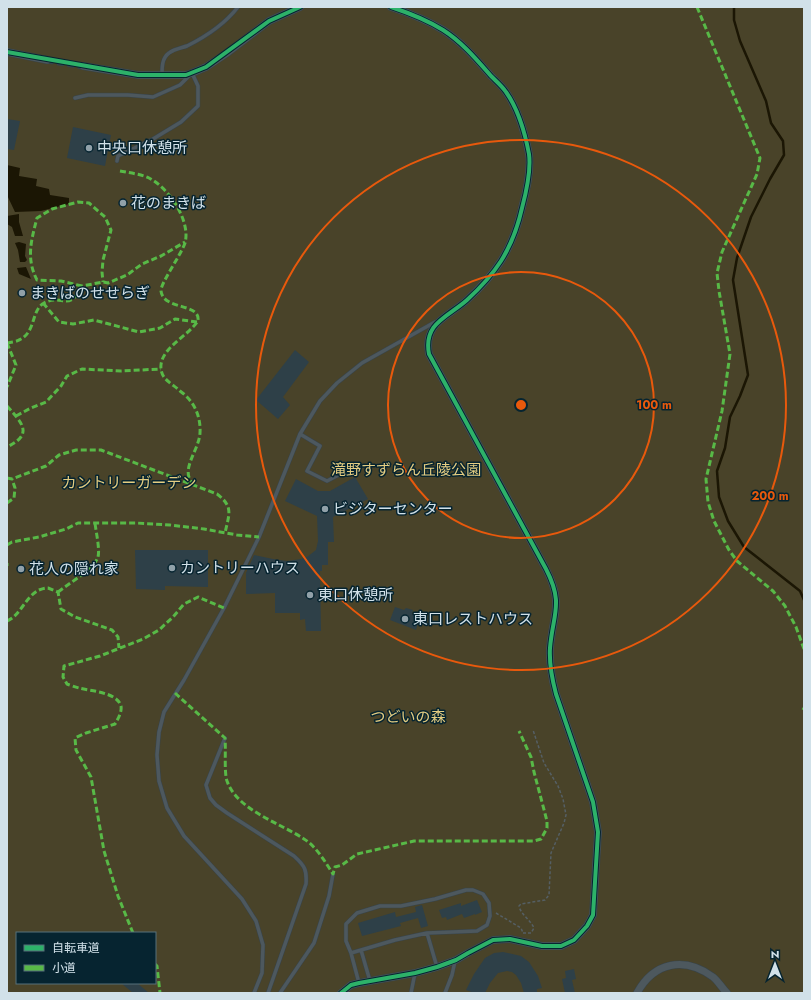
<svg xmlns="http://www.w3.org/2000/svg" width="811" height="1000" viewBox="0 0 811 1000" font-family="Jost,'Noto Sans JP',sans-serif">
<style>
.green{fill:#494329;fill-rule:evenodd}
.water{fill:#1b1604}
.lines{fill:none;stroke-linecap:round;stroke-linejoin:round}
.stream{stroke:#1b1604;stroke-width:2.5}
.building{fill:#2e4048}
.minor-tunnel{stroke:#36454d;stroke-width:7;stroke-dasharray:7 3.5;stroke-linecap:butt}
.service-casing{stroke:#38444a;stroke-width:4.5}
.minor-casing{stroke:#38444a;stroke-width:8}
.path{stroke:#555f64;stroke-width:1.5;stroke-dasharray:3 2;stroke-linecap:butt}
.service{stroke:#4d585e;stroke-width:3.5}
.minor{stroke:#4d585e;stroke-width:7}
.quiet{stroke:#58b947;stroke-width:3;stroke-dasharray:6 3;stroke-linecap:butt}
.cycleway-casing{stroke:#062430;stroke-width:6}
.cycleway{stroke:#2db169;stroke-width:4}
.ring{fill:none;stroke:#e8590c;stroke-width:2}
.poi-dot{fill:#91a1a9;stroke:#062430;stroke-width:1.5}
.labels{text-anchor:middle;stroke-width:3;stroke-linejoin:round;paint-order:stroke}
.poi-label{font-size:15px;fill:#d1e1e9;stroke:#062430;text-anchor:start}
.park-label{font-size:15px;fill:#e4cd82;stroke:#062430}
.centre{fill:#e8590c;stroke:#062430;stroke-width:2}
.ring-label{font-size:12px;text-anchor:middle;font-weight:bold;fill:#e8590c;stroke:#062430;stroke-width:3;stroke-linejoin:round;paint-order:stroke}
</style>
<rect width="100%" height="100%" fill="#1b2a31"/>
<path class="green" d="M7,7H804V993H7ZM17,933H155V983H17Z"/>
<path class="water" d="M7,165L20,168L19,176L37,179L36,186L49,189L50,195L69,198V204L41,211L15,212L7,195Z
M19,214V222L23,236H15L12,227L7,224V216Z
M19,242L26,244L25,256L27,260L25,262H20L18,250L15,243Z
M26,267L31,279L19,274L17,268Z"/>
<g class="lines">
<path class="stream" d="M734,7V20L740,41L766,101L771,123L783,141L784,155L770,179L751,217L737,258L733,280L748,375L740,396L730,417L725,448L717,471L719,497L728,521L744,547L800,591L804,600"/>
</g>
<path class="building" d="M7,119L20,121L14,150L7,149Z
M73,127L111,135L105,166L67,158Z
M295,350L309,362L283,397L290,405L278,419L256,400Z
M355,477L368,499L333,517L334,542H328V565H322V571H320L321,631H306L305,619L300,620V613H275V593L246,594V573L254,555L273,559L287,561L301,559L307,557L316,550L318,541L317,516L285,501L296,479L318,491H330Z
M135,550H208V587L165,586V590L136,589Z
M395,607L404,610L406,608L413,610L412,614L420,617L416,630L390,620Z
M477,900L482,912L475,915V914L464,918L462,914L447,920L446,917L442,918L439,910L461,903V906Z
M422,905L428,926L421,928L418,918L400,923L401,926L362,936L358,923L395,912L396,917L416,912L415,907Z
M503,952L521,956L529,962L538,976L542,988L537,989V993H524L521,983L516,975L512,972L507,971L498,973L490,983L485,993H474L466,990L474,974L485,958L494,953Z
M574,969L576,979L572,980L575,993H565L562,979L566,978L565,971Z
M121,983H137L149,993H133Z"/>
<g class="lines">
<path class="minor-tunnel" d="M47,60L83,66"/>
<defs>
<path id="service" d="M162,75C162,67 162,58 169,53C174,49 181,48 187,46C207,36 224,25 238,7
M75,98L88,95H128L153,97L180,85L192,73L198,86V106L181,122L153,139L118,156L117,161
M300,434L320,446L307,471L327,481L356,466
M225,738L206,785L210,798L216,805L227,813L294,856C305,866 307,870 306,884L268,993
M427,933L437,967
M361,950L370,981
M351,953L395,940L427,933L477,931L487,925L490,916L489,903L483,894L473,890H466L435,899L401,906H380L357,913L346,924V941L351,953L359,983
M254,993L262,973L263,945L256,921L242,899L184,836L167,808L159,781L157,755L159,732L164,712L184,680L224,608L259,537L300,434L320,401L337,383L362,363L435,322
M280,993L314,943L329,896L333,874
M411,993L415,973
M445,993L452,975L455,961"/>
<path id="minor" d="M7,52L47,60
M83,66L138,75H186L192,73L206,67L227,53L269,21L300,7
M341,993L351,985L359,983L415,973L437,967L456,960L468,953L493,940L510,939L542,946H561L574,940L587,926L593,915L598,832L593,802L556,694C552,679 549,664 550,648C553,613 564,604 546,569L429,354C423,323 448,317 467,300C479,289 492,275 501,261C511,245 518,226 522,208C526,193 531,169 529,154C525,133 518,109 506,92C502,86 496,81 491,76C477,60 462,42 443,30C427,20 409,13 391,7
M637,993C654,962 684,956 713,977C718,981 722,988 727,993"/>
</defs>
<use href="#service" class="service-casing"/>
<use href="#minor" class="minor-casing"/>
<path class="path" d="M496,913L521,928L523,933
M523,933H531L534,928C530,919 521,915 519,906L521,904L545,900L549,895L551,853L564,823L566,815L563,799L558,786L544,763L533,730"/>
<use href="#service" class="service"/>
<use href="#minor" class="minor"/>
<path class="quiet" d="M697,7L760,158L757,174L722,252L717,273L719,291L730,354L722,411L706,479L708,502L714,521L729,550L737,561L773,591L785,606L796,627L804,649
M120,171C130,173 141,174 149,178C169,188 191,221 185,243C181,255 160,284 161,291C163,310 200,303 198,320C197,323 195,325 193,327C182,339 159,351 161,369C162,380 173,384 180,391C194,401 201,416 200,433C199,452 176,473 197,487
M82,286L61,281L37,280C26,259 31,241 37,218L52,209L78,202L89,203L105,217L111,230L103,260L102,272L103,282
M43,303L59,322L73,324L94,320L139,332L160,328L175,319L197,322
M7,343C11,342 16,342 19,340C36,333 31,310 44,303C62,293 69,313 82,286L103,282L108,283L127,275L142,264L161,256L185,242
M7,343L16,365L7,387
M7,406C22,423 34,434 7,447
M16,416L31,408L46,402L61,386L67,376L82,369L121,371L161,369
M7,478L12,479L46,466L59,455L76,450H101L217,494C234,507 229,514 225,533
M7,503L14,498L15,488L12,479
M7,545L12,542L39,537L66,529L78,523H136L170,525L204,529L237,535L259,537
M7,563V566
M58,592C68,584 94,569 98,557C100,549 96,532 95,523
M7,621C21,615 25,597 39,590C42,589 45,588 48,588L58,592L61,609L75,617L112,630L118,637L119,648
M175,693L225,738C226,748 224,773 227,781C237,810 280,823 304,839C316,846 326,863 333,874L335,867L342,865L357,854L414,841H534L541,839L547,828V821L534,772L531,757L519,731
M803,710L804,708
M133,933L118,896L104,851L91,777L76,750L75,738L86,733L115,724C118,719 122,712 121,706C117,692 90,691 79,688C75,687 70,685 67,684L63,677L64,666L100,656L143,639L159,630L173,617L184,604L198,597L224,608
M155,964L157,966L160,993"/>
<defs>
<path id="cycleway" d="M7,52L138,75H186L206,67L269,21L300,7
M341,993L351,985L359,983L415,973L437,967L456,960L468,953L493,940L510,939L542,946H561L574,940L587,926L593,915L598,832L593,802L556,694C552,679 549,664 550,648C553,613 564,604 546,569L429,354C423,323 448,317 467,300C479,289 492,275 501,261C511,245 518,226 522,208C526,193 531,169 529,154C525,133 518,109 506,92C502,86 496,81 491,76C477,60 462,42 443,30C427,20 409,13 391,7"/>
</defs>
<use href="#cycleway" class="cycleway-casing"/>
<use href="#cycleway" class="cycleway"/>
</g>
<g class="ring">
<circle cx="521" cy="405" r="133"/>
<circle cx="521" cy="405" r="265"/>
</g>
<g class="poi-dot">
<circle cx="89" cy="148" r="4"/>
<circle cx="123" cy="203" r="4"/>
<circle cx="22" cy="293" r="4"/>
<circle cx="325" cy="509" r="4"/>
<circle cx="172" cy="568" r="4"/>
<circle cx="21" cy="569" r="4"/>
<circle cx="310" cy="595" r="4"/>
<circle cx="405" cy="619" r="4"/>
</g>
<g class="labels">
<g class="poi-label">
<text x="97" y="153">中央口休憩所</text>
<text x="131" y="208">花のまきば</text>
<text x="30" y="298">まきばのせせらぎ</text>
<text x="333" y="514">ビジターセンター</text>
<text x="180" y="573">カントリーハウス</text>
<text x="29" y="574">花人の隠れ家</text>
<text x="318" y="600">東口休憩所</text>
<text x="413" y="624">東口レストハウス</text>
</g>
<g class="park-label">
<text x="406" y="475">滝野すずらん丘陵公園</text>
<text x="129" y="488">カントリーガーデン</text>
<text x="408" y="722">つどいの森</text>
</g>
</g>
<circle cx="521" cy="405" r="6" class="centre"/>
<g class="ring-label">
<text x="654" y="409">100 m</text>
<text x="770" y="500">200 m</text>
</g>
<rect width="811" height="1000" fill="none" stroke="#d1e1e9" stroke-width="16"/>
<rect x="16" y="932" width="140" height="52" fill="#062430" stroke="#57707a"/>
<rect x="24" y="945" width="20" height="6" fill="#2db169" stroke="#57707a"/>
<text x="52" y="952" font-size="12" fill="#d1e1e9">自転車道</text>
<rect x="24" y="965" width="20" height="6" fill="#58b947" stroke="#57707a"/>
<text x="52" y="972" font-size="12" fill="#d1e1e9">小道</text>
<g transform="translate(775 964)" stroke="#062430" stroke-width="3" paint-order="stroke">
<path d="M0-3L7 15L0 10L-7 15Z" fill="#d1e1e9"/>
<text y="-6" font-size="11" font-weight="bold" text-anchor="middle" fill="#d1e1e9">N</text>
</g>
</svg>
